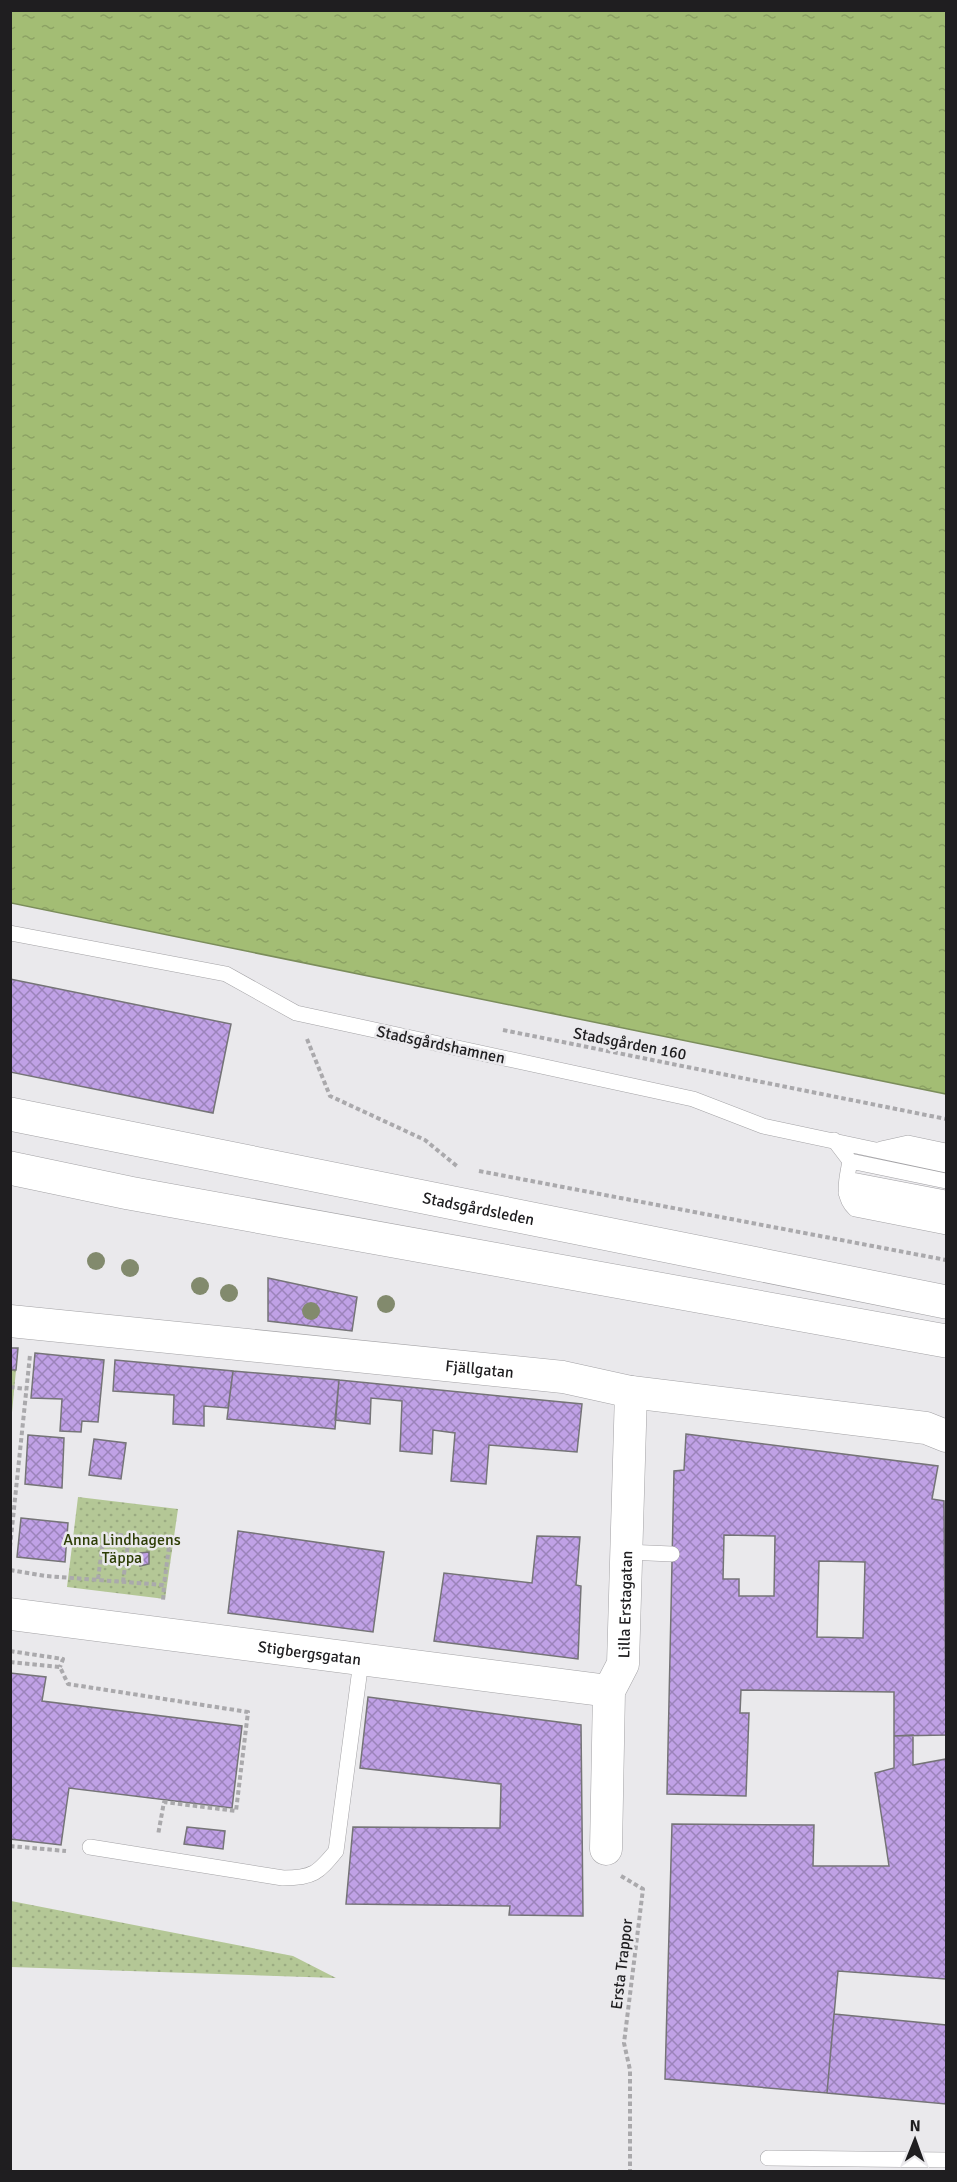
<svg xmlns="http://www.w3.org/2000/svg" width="957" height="2182" viewBox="0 0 957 2182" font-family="Signika,sans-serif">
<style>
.park{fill:url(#park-dots)}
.water{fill:url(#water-ripples);stroke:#7b8d5b;stroke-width:1.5}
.building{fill:url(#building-cross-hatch);stroke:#757477;stroke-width:1.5;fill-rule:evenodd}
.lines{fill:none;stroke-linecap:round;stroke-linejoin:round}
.lane-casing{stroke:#a3a2a5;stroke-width:16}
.street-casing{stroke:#a3a2a5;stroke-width:33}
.secondary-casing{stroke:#a3a2a5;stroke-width:34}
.path{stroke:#aaa9ac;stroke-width:4;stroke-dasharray:4.5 3;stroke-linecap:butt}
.lane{stroke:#fff;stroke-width:15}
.street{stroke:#fff;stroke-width:32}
.secondary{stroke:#fff;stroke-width:33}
.tree{fill:#828a6d}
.labels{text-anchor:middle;stroke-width:5;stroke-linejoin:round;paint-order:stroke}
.street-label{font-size:16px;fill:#1f1e20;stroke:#eae9ec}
.park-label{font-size:16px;fill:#2d3d05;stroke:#eae9ec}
</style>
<defs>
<pattern id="park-dots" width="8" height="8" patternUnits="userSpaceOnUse" patternTransform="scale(1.5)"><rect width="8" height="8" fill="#b4c796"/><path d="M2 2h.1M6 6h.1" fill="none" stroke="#9aaa81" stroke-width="1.8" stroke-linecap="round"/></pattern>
<pattern id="water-ripples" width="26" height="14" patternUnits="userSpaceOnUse" patternTransform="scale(1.5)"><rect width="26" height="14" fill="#a3bd74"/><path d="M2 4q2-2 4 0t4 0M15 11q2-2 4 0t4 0" fill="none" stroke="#8ca264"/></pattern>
<pattern id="building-cross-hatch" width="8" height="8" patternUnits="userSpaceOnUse" patternTransform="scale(1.5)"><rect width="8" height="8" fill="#c0a1e6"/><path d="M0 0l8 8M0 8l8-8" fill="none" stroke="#9b83ba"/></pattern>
</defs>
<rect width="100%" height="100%" fill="#eae9ec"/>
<path class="park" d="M11,1370H16L11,1423Z
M78,1497L178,1509L165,1599L67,1587Z
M11,1901L293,1956L336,1978L11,1967Z"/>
<path class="water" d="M10,11H946V1094L11,903Z"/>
<path class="building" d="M10,979L231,1024L213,1113L10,1072Z
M268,1278L357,1297L352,1331L268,1321Z
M10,1348H18L16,1370H10Z
M35,1353L104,1360L98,1422L82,1421L81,1432L60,1431L62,1399L31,1398Z
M115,1360L233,1371L228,1408L204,1406V1426L173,1424L174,1395L113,1391Z
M233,1371L339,1380L335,1429L227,1419Z
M339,1380L582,1404L577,1452L489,1445L486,1484L451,1481L455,1433L433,1430L432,1454L400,1451L402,1401L371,1398L370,1424L335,1420Z
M686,1434L938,1466L932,1499L944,1501L946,1735L894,1736V1692L741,1690L740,1713H749L746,1796L667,1794L674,1471L684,1470ZM724,1535L775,1536L774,1596H739V1579H723ZM819,1561L865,1562L863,1638L817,1637Z
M28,1435L64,1438L62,1488L25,1484Z
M94,1439L126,1443L121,1479L89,1475Z
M21,1518L68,1523L65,1562L17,1557Z
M238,1531L384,1552L373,1632L228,1613Z
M537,1536L580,1537L576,1585L581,1586L578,1659L434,1641L444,1573L532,1583Z
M149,1552V1564L140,1566V1553Z
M10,1673L46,1677L42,1701L242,1726L232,1808L69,1788L61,1845L10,1839Z
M368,1697L581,1725L583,1916L509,1915L510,1906L346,1904L353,1827L500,1828L501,1784L360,1768Z
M913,1735V1765L946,1759V1979L838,1971L827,2093L665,2079L672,1824L814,1825L813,1866H889L875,1773L894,1768V1736Z
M187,1827L225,1831L223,1849L184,1844Z
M834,2014L946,2025V2104L827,2093Z"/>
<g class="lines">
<defs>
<path id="lane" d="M10,933L226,974L296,1013L693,1099L763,1126L946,1165
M834,1140L850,1161C847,1179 841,1196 855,1209L946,1227
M881,1149L908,1143L946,1151
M850,1161L946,1181
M847,1179L946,1198
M846,1193L946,1213
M626,1552L672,1554
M90,1847L283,1878C313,1878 318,1873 336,1851L361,1661
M768,2158L946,2160"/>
<g id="street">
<path id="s1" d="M10,1321L563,1377L631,1392L926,1428L946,1436"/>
<path id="s2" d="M10,1614L609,1691"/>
<path id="s3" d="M606,1849L609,1691L623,1664L631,1392"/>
</g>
<g id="secondary">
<path id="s4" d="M10,1114L946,1302"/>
<path d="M10,1168L129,1193L946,1341"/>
</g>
</defs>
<use href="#lane" class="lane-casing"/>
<use href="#street" class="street-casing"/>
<use href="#secondary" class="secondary-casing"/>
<path class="path" d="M503,1030L946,1119
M307,1039L330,1096L425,1140L458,1167
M479,1171L946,1260
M10,1387L26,1389
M10,1547L30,1355
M10,1570L46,1576L164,1585L163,1601
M98,1579L104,1534L170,1539L164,1585
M123,1582L129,1536
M10,1651L63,1659L60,1667
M10,1662L60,1667L68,1684L248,1712L236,1811L164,1802L158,1835
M10,1846L66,1851
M621,1876L643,1889L624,2043L630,2070V2172"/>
<use href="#lane" class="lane"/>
<use href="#street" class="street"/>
<use href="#secondary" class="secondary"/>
</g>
<g class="tree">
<circle cx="96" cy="1261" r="9"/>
<circle cx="130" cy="1268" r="9"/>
<circle cx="200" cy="1286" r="9"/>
<circle cx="229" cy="1293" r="9"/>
<circle cx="386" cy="1304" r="9"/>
<circle cx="311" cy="1311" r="9"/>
</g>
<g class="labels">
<g class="street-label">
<text transform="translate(630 1043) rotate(11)" y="6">Stadsgården 160</text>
<text transform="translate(441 1044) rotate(12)" y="6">Stadsgårdshamnen</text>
<text dy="6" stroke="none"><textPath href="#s4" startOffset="478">Stadsgårdsleden</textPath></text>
<text dy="6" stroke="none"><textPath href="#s1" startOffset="472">Fjällgatan</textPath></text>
<text dy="6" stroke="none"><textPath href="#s3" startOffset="248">Lilla Erstagatan</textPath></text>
<text dy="6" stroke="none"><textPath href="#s2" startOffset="302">Stigbergsgatan</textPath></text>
<text transform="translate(621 1964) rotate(-83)" y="6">Ersta Trappor</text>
</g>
<g class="park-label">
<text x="122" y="1545">Anna Lindhagens<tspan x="122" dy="18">Täppa</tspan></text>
</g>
</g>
<rect width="957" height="2182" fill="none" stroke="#1f1e20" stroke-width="24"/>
<g transform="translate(915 2140) rotate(1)" stroke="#eae9ec" stroke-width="4.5" paint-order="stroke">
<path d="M0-4.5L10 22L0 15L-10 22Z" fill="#1f1e20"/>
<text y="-9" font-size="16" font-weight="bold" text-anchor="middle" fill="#1f1e20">N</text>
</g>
</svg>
